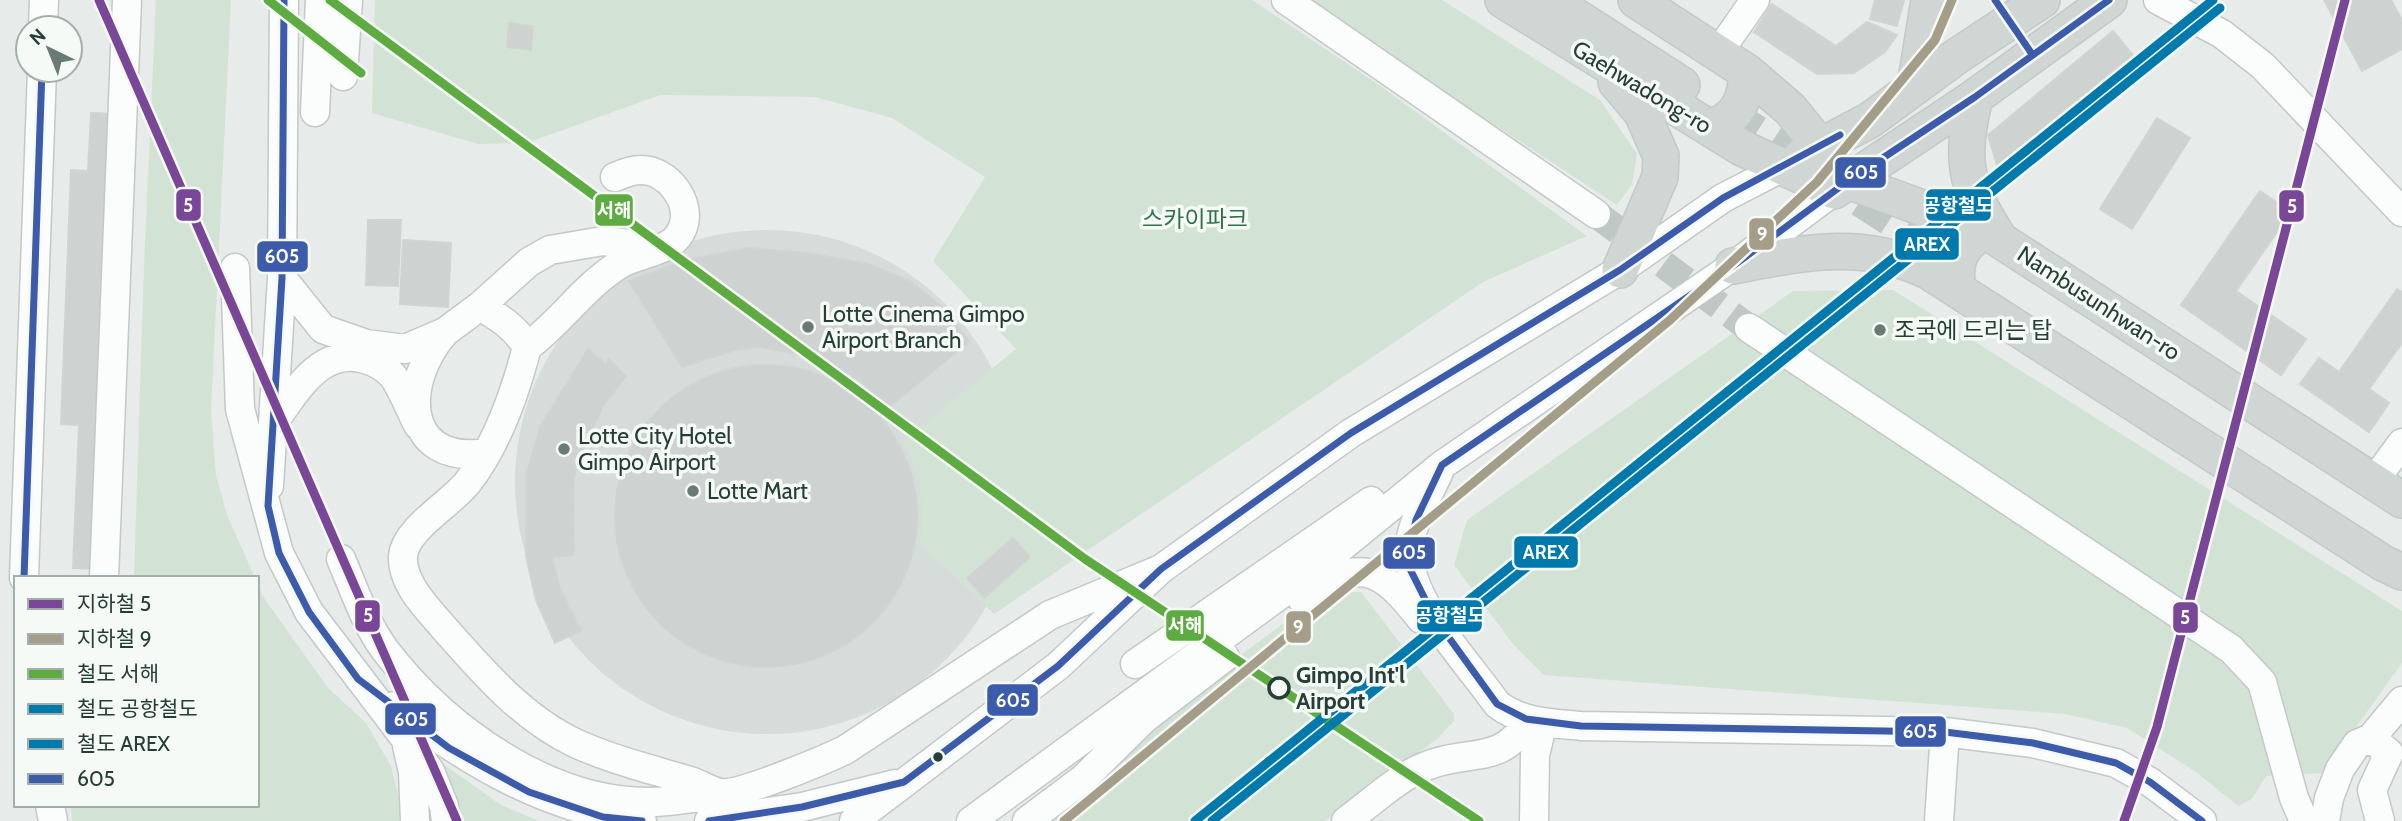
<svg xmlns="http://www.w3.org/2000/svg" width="2402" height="821" viewBox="0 0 2402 821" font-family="Cabin,'Noto Sans KR',sans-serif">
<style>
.built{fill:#d5dcd9}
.green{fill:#d2e3d6}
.building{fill:#ced2d0;stroke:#d0d4d2;stroke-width:2}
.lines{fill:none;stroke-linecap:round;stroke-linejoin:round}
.minor-tunnel{stroke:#c0c8c5;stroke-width:28;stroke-dasharray:28 14;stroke-linecap:butt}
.major-tunnel{stroke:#c0c8c5;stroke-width:35;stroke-dasharray:35 18;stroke-linecap:butt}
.minor-casing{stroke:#c4c8c6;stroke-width:31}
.major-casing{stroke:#c2cac7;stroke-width:38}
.minor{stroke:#fbfcfc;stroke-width:28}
.major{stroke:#d0d6d4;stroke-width:35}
.bus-1-casing{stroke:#f5faf7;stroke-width:12}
.bus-1{stroke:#3d5bab;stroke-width:7}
.rail-1-casing{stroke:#f5faf7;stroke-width:14}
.rail-2-casing{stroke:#f5faf7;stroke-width:14}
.rail-3-casing{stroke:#f5faf7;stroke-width:14}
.rail-1{stroke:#5eac41;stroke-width:9}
.rail-2{stroke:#0079ac;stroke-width:9}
.rail-3{stroke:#0079ac;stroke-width:9}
.metro-1-casing{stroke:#f5faf7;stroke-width:14}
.metro-2-casing{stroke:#f5faf7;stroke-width:14}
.metro-1{stroke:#794698;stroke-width:9}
.metro-2{stroke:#a49d87;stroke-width:9}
.poi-dot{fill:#697b75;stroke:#f5faf7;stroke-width:2.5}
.stop-dot{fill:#f5faf7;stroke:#253e36;stroke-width:3.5}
.bus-dot{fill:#253e36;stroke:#f5faf7;stroke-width:2.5}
.labels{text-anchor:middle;stroke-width:7;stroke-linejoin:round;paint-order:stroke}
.street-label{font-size:23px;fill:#253e36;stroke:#f5faf7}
.park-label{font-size:23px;fill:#327247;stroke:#f5faf7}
.poi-label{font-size:23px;fill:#253e36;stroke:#f5faf7;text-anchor:start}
.stop-label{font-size:23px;font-weight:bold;fill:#253e36;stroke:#f5faf7;text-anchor:start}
.line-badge{stroke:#f5faf7;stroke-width:2.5}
.badge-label{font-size:19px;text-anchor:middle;font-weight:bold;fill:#fff}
</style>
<rect width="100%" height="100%" fill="#e7ebe9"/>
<path class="built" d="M515 482a252 252 0 1 1 504 0a252 252 0 1 1-504 0Z"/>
<path class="green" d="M156,0H231L211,410L216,475L227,515L255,578H134L144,265Z
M375,0H1252L1376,83L1587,236L1483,282L994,614L920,543C924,505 921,475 903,441L1016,349L933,261L985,177L892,118L815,97L660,95L527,143L478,144L372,113Z
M1305,0H1442L1600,100L1637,154L1632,184L1617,205Z
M1893,290L2402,611V663L2323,773L2266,776L2252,799L2238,806L2196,772L2127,728L2065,714L1544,675L1513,644L1454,565L1467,520L1793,291Z
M257,583L264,598L328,688L366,723L391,766L401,807L399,821H72L71,805H257Z
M1326,592H1361L1454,714V721L1437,739L1325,821H1016Z
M442,763L501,805L539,821H454Z"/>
<path class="building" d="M1875,0H1904L1897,26L1870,19Z
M2324,0H2391L2402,20V49L2362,71Z
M1772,4L1836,46L1867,22L1897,35L1885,52L1854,73L1817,74L1754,32Z
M509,23L533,26L531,50L507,47Z
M2113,31L2137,60L2000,175L1988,135Z
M91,113L115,114L96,569L73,568L79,425L61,424L71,170L88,171Z
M2157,118L2190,138L2132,229L2100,209Z
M2260,191L2291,212L2236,291L2306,339L2281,375L2181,305Z
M368,220H401L398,286L366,285Z
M403,240L451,243L448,307L400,304Z
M748,248L807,253L868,264L910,281L948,312L969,342L889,407L860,380L821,359L793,353L759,347L735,350L682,367L629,281L686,260Z
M2397,289L2402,292V343L2369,389L2389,403L2369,432L2300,384L2319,358L2339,372Z
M588,349L606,364L609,359L626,376L603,406L579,457L573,484L574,555L552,557L560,589L581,630L555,643L536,600L526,556V476L540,427Z
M615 516a151 151 0 1 1 302 0a151 151 0 1 1-302 0Z
M1013,538L1030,557L984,598L967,578Z"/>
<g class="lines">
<path class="minor-tunnel" d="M1596,214L1749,328"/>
<path class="major-tunnel" d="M1727,114L1968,268"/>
<defs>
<path id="minor" d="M1286,0L1596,214
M2158,0L2222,34L2263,66L2402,212
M43,28L44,0
M1718,53L1755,0
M343,76L348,0
M315,112L320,0
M235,268L240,409L279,553L309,612L430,771L444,806L446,821
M282,278L323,329L366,344L405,349L445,332L480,306C500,318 515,327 527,347C515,394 498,443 468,482C452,503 405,529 403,556C401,583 428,609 444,628C482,671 522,718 575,743C612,760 651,769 690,781C700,784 710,791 720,793C739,796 824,760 845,750L1050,615L1161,569
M480,306L529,262L550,250L603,241L630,244L646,253
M1749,328L2231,649L2262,682L2294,798L2304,821
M445,332C401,382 401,465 487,453
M527,347C561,322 584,286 620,264C640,252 674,253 683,227C692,202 668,170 641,170C632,170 624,173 615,177
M274,422C296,391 321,346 365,359C375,362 386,368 393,376C403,390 410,410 418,425
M1439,472C1427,498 1410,524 1409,552C1408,601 1470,665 1497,704C1521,723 1551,723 1581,726L1945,732L2033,743L2116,763L2150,782L2202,821
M2374,481L2402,443
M269,486L282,278L284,0
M341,559C354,589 365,623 385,650C445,728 548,803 650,802C673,802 696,797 719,794
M24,578L42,70
M104,578L127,0
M1302,599C1359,556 1380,566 1421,619
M1135,664L1371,501
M394,706C469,763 547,810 642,821
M2371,738L2389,753L2372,790L2380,821
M407,746L413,772L415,821
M50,805L53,821
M709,821L802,807L895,784
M854,821L1058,666L1161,569L1351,433L1620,270L1723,198L1785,166
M971,821L1311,572L1442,465L1733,266L1834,191
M1027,821L1083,779L1144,719L1225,657
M1346,821C1371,803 1398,777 1426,766C1470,748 1500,767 1529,720
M1534,821L1535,755L1543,722
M1939,821L1945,732
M2325,821L2329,798L2340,769L2357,744L2371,738L2402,701"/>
<path id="major" d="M1503,0L1742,148L1834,191L1975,97L2109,0
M1550,0L1682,85
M1636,0L1747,72L1790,109L1848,181L1986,231L2402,500
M1616,82L1642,113L1661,156L1660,177L1620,270
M1915,87L1929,0
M1975,97C1960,160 1964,184 1999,238
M1709,128C1737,120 1746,100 1747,72
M1802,156L1870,120L1957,56L2042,0
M1733,266C1802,253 1861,239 1928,271L2383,563L2402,572
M1958,290C1953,261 1960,244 1986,231"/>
</defs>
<use href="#minor" class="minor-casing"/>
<use href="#major" class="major-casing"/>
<use href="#minor" class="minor"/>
<use href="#major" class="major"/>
<defs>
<path id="bus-1" d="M284,0L282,278L268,506L279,553L309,612L358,679L449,748L529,792L603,817L642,821
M1995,0L2032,54
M2109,0L1975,97L1848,181L1733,266L1442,465L1416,520L1409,552L1410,569L1434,617L1497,704L1526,719L1581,726L1945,732L2033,743L2116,763L2150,782L2202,821
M24,578L42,70
M709,821L802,807L904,782L1058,666L1161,569L1351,433L1620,270L1723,198L1840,135"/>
</defs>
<use href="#bus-1" class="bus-1-casing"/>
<use href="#bus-1" class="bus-1"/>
<defs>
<path id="rail-1" d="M268,0L361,73
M330,0L1085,559L1479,821"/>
<path id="rail-2" d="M1195,821L2213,0"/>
<path id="rail-3" d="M1212,821L2220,8"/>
</defs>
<use href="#rail-1" class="rail-1-casing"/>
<use href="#rail-2" class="rail-2-casing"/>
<use href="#rail-3" class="rail-3-casing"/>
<use href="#rail-1" class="rail-1"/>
<use href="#rail-2" class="rail-2"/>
<use href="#rail-3" class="rail-3"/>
<defs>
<path id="metro-1" d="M99,0L457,821
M2124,821L2157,727L2345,0"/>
<path id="metro-2" d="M1064,821L1670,320L1817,182L1935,40L1952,0"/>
</defs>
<use href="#metro-1" class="metro-1-casing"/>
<use href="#metro-2" class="metro-2-casing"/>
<use href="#metro-1" class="metro-1"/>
<use href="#metro-2" class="metro-2"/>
</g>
<g class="poi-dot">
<circle cx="808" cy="327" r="7"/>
<circle cx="1880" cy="330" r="7"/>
<circle cx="564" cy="449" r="7"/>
<circle cx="693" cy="491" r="7"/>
</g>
<circle class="stop-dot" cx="1279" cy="688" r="10"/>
<circle class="bus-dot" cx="938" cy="757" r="6"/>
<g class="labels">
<g class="street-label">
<text transform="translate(1642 87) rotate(31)" y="8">Gaehwadong-ro</text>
<text transform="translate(2099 303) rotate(33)" y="8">Nambusunhwan-ro</text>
</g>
<g class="park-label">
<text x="1195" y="227">스카이파크</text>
</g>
<g class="poi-label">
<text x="822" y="322">Lotte Cinema Gimpo<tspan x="822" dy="26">Airport Branch</tspan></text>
<text x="1894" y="338">조국에 드리는 탑</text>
<text x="578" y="444">Lotte City Hotel<tspan x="578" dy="26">Gimpo Airport</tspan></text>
<text x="707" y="499">Lotte Mart</text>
</g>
<g class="stop-label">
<text x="1296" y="683">Gimpo Int'l<tspan x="1296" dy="26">Airport</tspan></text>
</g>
</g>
<g class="line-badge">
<rect x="1834" y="156" width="53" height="33" rx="7" fill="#3d5bab"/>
<rect x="175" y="188" width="27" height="34" rx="7" fill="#794698"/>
<rect x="1925" y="188" width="67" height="34" rx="7" fill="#0079ac"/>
<rect x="2278" y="189" width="27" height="34" rx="7" fill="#794698"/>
<rect x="594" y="193" width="40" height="34" rx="7" fill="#5eac41"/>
<rect x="1748" y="217" width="27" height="34" rx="7" fill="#a49d87"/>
<rect x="1894" y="227" width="66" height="34" rx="7" fill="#0079ac"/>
<rect x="256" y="240" width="53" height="33" rx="7" fill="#3d5bab"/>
<rect x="1513" y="535" width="66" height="34" rx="7" fill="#0079ac"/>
<rect x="1382" y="536" width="54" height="34" rx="7" fill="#3d5bab"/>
<rect x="354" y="599" width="27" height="34" rx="7" fill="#794698"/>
<rect x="1416" y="599" width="67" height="34" rx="7" fill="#0079ac"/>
<rect x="2172" y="601" width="27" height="33" rx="7" fill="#794698"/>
<rect x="1165" y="609" width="40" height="33" rx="7" fill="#5eac41"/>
<rect x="1285" y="610" width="27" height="34" rx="7" fill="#a49d87"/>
<rect x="986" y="683" width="53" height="34" rx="7" fill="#3d5bab"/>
<rect x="384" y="702" width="53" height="34" rx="7" fill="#3d5bab"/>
<rect x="1894" y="715" width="53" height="33" rx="7" fill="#3d5bab"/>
</g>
<g class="badge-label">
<text x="1861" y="179">605</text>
<text x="188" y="212">5</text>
<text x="1958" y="212">공항철도</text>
<text x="2292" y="213">5</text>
<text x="614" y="217">서해</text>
<text x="1762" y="241">9</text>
<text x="1927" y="251">AREX</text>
<text x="282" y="263">605</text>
<text x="1546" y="559">AREX</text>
<text x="1409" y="559">605</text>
<text x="368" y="622">5</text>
<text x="1450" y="622">공항철도</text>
<text x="2185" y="624">5</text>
<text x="1185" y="632">서해</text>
<text x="1298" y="634">9</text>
<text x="1013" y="707">605</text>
<text x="411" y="726">605</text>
<text x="1920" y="738">605</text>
</g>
<rect x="14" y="576" width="245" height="231" fill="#f5faf7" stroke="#a2afaa" stroke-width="2"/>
<rect x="28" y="599" width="35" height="10" fill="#794698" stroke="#a2afaa" stroke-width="2"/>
<text x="77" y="611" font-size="21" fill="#253e36">지하철 5</text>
<rect x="28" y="634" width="35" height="10" fill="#a49d87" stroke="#a2afaa" stroke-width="2"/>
<text x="77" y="646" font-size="21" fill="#253e36">지하철 9</text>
<rect x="28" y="669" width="35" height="10" fill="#5eac41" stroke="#a2afaa" stroke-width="2"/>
<text x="77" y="681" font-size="21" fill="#253e36">철도 서해</text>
<rect x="28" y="704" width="35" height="10" fill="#0079ac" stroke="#a2afaa" stroke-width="2"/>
<text x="77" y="716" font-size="21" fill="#253e36">철도 공항철도</text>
<rect x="28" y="739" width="35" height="10" fill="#0079ac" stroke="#a2afaa" stroke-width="2"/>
<text x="77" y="751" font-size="21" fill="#253e36">철도 AREX</text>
<rect x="28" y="774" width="35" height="10" fill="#3d5bab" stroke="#a2afaa" stroke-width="2"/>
<text x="77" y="786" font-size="21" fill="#253e36">605</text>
<g transform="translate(49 49) rotate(317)"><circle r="33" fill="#f5faf7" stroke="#a2afaa" stroke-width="2"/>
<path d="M0-5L12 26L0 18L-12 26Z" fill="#697b75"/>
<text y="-10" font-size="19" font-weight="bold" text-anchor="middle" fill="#253e36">N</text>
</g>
</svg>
